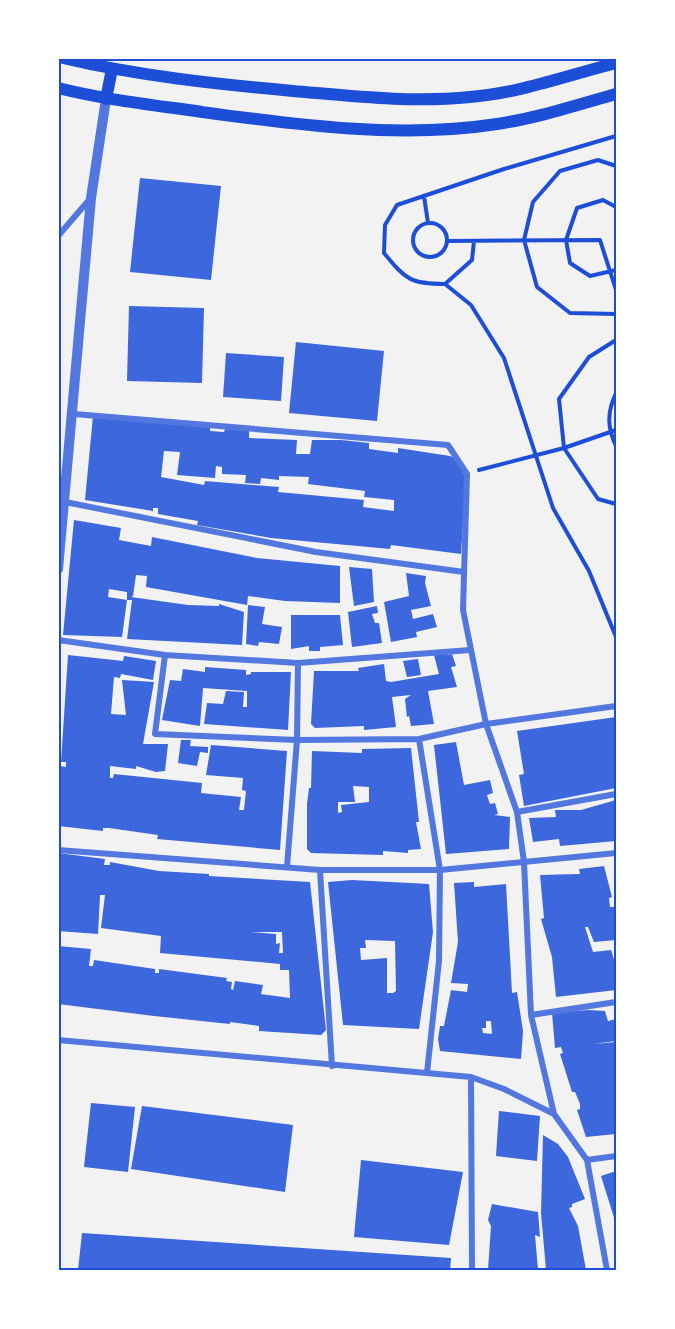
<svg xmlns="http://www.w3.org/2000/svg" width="675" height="1329" viewBox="0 0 675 1329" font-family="'Titillium Web',sans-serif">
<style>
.building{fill:#3d67dc;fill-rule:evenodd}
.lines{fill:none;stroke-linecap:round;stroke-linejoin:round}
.path{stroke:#1d4ed8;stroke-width:4}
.minor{stroke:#5277de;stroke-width:6}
.tertiary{stroke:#5277de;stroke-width:10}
.secondary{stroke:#1d4ed8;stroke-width:12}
.neatline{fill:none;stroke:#1d4ed8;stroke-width:2}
</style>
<rect width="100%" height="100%" fill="#f2f2f2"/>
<path class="building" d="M140,178L221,186L211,280L130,272Z
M129,306L204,308L202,383L127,381Z
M296,342L384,351L377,421L289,413Z
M226,353L284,357L281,401L223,397Z
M93,416L205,427L210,428V431L224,432L225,429L249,431V438L297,440L296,454H310L312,440H341L369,443V449L398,453V448L450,456L456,459L466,479L461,554L391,545L390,549L271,538L197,525L198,521L158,514V508H153V511L85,500ZM164,451L180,452L177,475L215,478L216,466L222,467V474L246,475L245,483L260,484L261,478L279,480V476L309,477L308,484L365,491L364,497L394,500V511L363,507L364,500L278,492L279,487L205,481L204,485L161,477Z
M74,520L121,528L119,540L151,546L152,537L257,558L340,566V603L285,601L248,596L247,605L146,587L147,576L136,575L133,596L131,597L188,605L219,606V604L244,612L242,645L127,639L132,600H127V592L109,589L108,597L127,600L122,637L63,635Z
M349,567L372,569L374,602L354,606Z
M406,573L426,576L425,583L431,606L411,610L413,619L433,614L437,627L416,632L417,637L391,642L384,602L409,596Z
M248,605L265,607L262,624L282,627L279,644L259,642L258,646L246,644Z
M377,606L378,613L372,614L375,623H379L382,643L352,647L348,612Z
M291,615H340L343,645L320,647V651H309V646L291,649Z
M446,652L447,655L452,654L456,666L451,667L457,687L428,691L434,724L411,726L409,716L407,717L405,699L411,695L392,697L396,727L364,730V726L315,728L311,724L314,671H359L358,668L384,664L386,681L391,682L439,674L434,655Z
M68,655L123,661L124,656L156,661L153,680L121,674L120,678L114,677L111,714L126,715L122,680L154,682L143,744H168L165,771L156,772L136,766V769L110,766V778H113L114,774L202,783L201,793L241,797L239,810H244L246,791L242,790L243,778L206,775L211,745L287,751L280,850L157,839L158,835L109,828H103V831L58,826L60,766L66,767V762H61Z
M418,659L421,675L407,677L403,661Z
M205,667L246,670V675L251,674V672H291L288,730L204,724L207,703L223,704L226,691L244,692L243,707H247V691L203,688L200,726L162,720L170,680L181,681L183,669L205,672Z
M616,717V788L524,806L519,775L524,774L517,731Z
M181,740H191L190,746L208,747V753L200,752L197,766L178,763Z
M456,742L464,785L490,780L493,793L487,795L490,804L495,803L498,814L494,815L510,817L509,849L446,854L434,745Z
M411,748L419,822H416L421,849L408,850V853L383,851V855L311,853L307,849V804L309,788H311L312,751L362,753V749ZM353,786L369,787V802L341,805L342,812L338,813V802H355Z
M616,800V841L560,846L559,839L533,842L529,818L556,817L555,810H581Z
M58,853L105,859L104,865H110V862L159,871L209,874V876L310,882L326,1030L321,1035L259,1031V1026L230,1022V1024L154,1016L58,1004V946L91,949L89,966H93L94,960L155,969V973H159V969L227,978L226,981L232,982L231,989L233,990L235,981L263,985L261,994L290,998L289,970H280V964L160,953L161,936L101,928L105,895H100L98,934L58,931ZM251,932H282L283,953H279L280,943L276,944V934Z
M604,866L612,897L609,898L610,907H615L616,911V940L594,942L588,927H585L593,952L611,950L616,966V990L556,997L552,957L541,919L544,918L540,875L580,874L579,869Z
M352,880L429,884L433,932L419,1029L343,1025L328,882ZM365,940L395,941L396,991L393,993H387V958L361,960L360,948H366Z
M474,882V887L506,884L512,993L517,992L523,1031L521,1059L440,1051L438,1039L440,1026H444L451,990L467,992L468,984L451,983L458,942L454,883ZM486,1021H491L492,1034L483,1033L482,1028H486Z
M588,1010L605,1011L608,1021L616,1019V1041L593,1044L616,1042V1134L586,1137L577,1110L580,1109V1104L575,1092H572L560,1054L563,1053L561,1047L555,1048L552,1013Z
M91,1103L135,1107L128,1172L84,1167Z
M142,1106L293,1125L285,1192L131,1169Z
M499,1111L540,1116L537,1161L496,1156Z
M543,1135L558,1144L568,1157L585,1199L572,1204V1207L569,1208L578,1226L586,1270H546L541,1213Z
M361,1160L463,1172L449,1245L354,1237Z
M616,1171V1224L601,1176Z
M492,1204L538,1212L540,1237L535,1235L538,1270H488L491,1226L488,1220Z
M82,1233L451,1258L450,1270H78Z"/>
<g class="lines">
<path class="path" d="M616,136L504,169L397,205L385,225L384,253C406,280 411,284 445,284L471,305L504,358L553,508L589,571L616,637
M616,166L598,160L560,171L533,202L524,240L537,287L570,313L616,314
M424,196L428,223
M616,207L603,200L577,208L566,240L570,263L590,276L616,270
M413 240a17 17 0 1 1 34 0a17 17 0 1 1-34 0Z
M447,241L600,240L616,290
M445,284L472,260L474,241
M616,340L589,357L559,399L564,448L598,499L616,504
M616,393C607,412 607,427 616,446
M479,470L564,448L616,430"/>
<path class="minor" d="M58,236L89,200
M74,414L448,445L467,474L463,610L486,724L517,812L524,862L531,1015L554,1114
M65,502L316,552L464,572
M58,640L165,655L298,663L470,650
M165,655L155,734L297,740L419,739L486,724L616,706
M419,739L440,870L439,961L427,1073
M517,812L616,794
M58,850L320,870H440L616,853
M287,867L297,740L298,663
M320,870L332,1066
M531,1015L616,1002
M58,1040L471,1077L504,1089L554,1114L587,1160L607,1270
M471,1077L472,1270
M587,1160L616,1156"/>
<path class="tertiary" d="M58,569L91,198L106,99"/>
<path class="secondary" d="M63,58C139,76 216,84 293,91C352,96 411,103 470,97C520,93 569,75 616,63
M58,88C106,100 154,105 202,112C298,125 401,139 497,124C538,118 577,105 616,94
M106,99L112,69"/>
</g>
<rect width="675" height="1329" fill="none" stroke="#ffffff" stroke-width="120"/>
<rect x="60" y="60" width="555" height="1209" class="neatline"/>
</svg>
